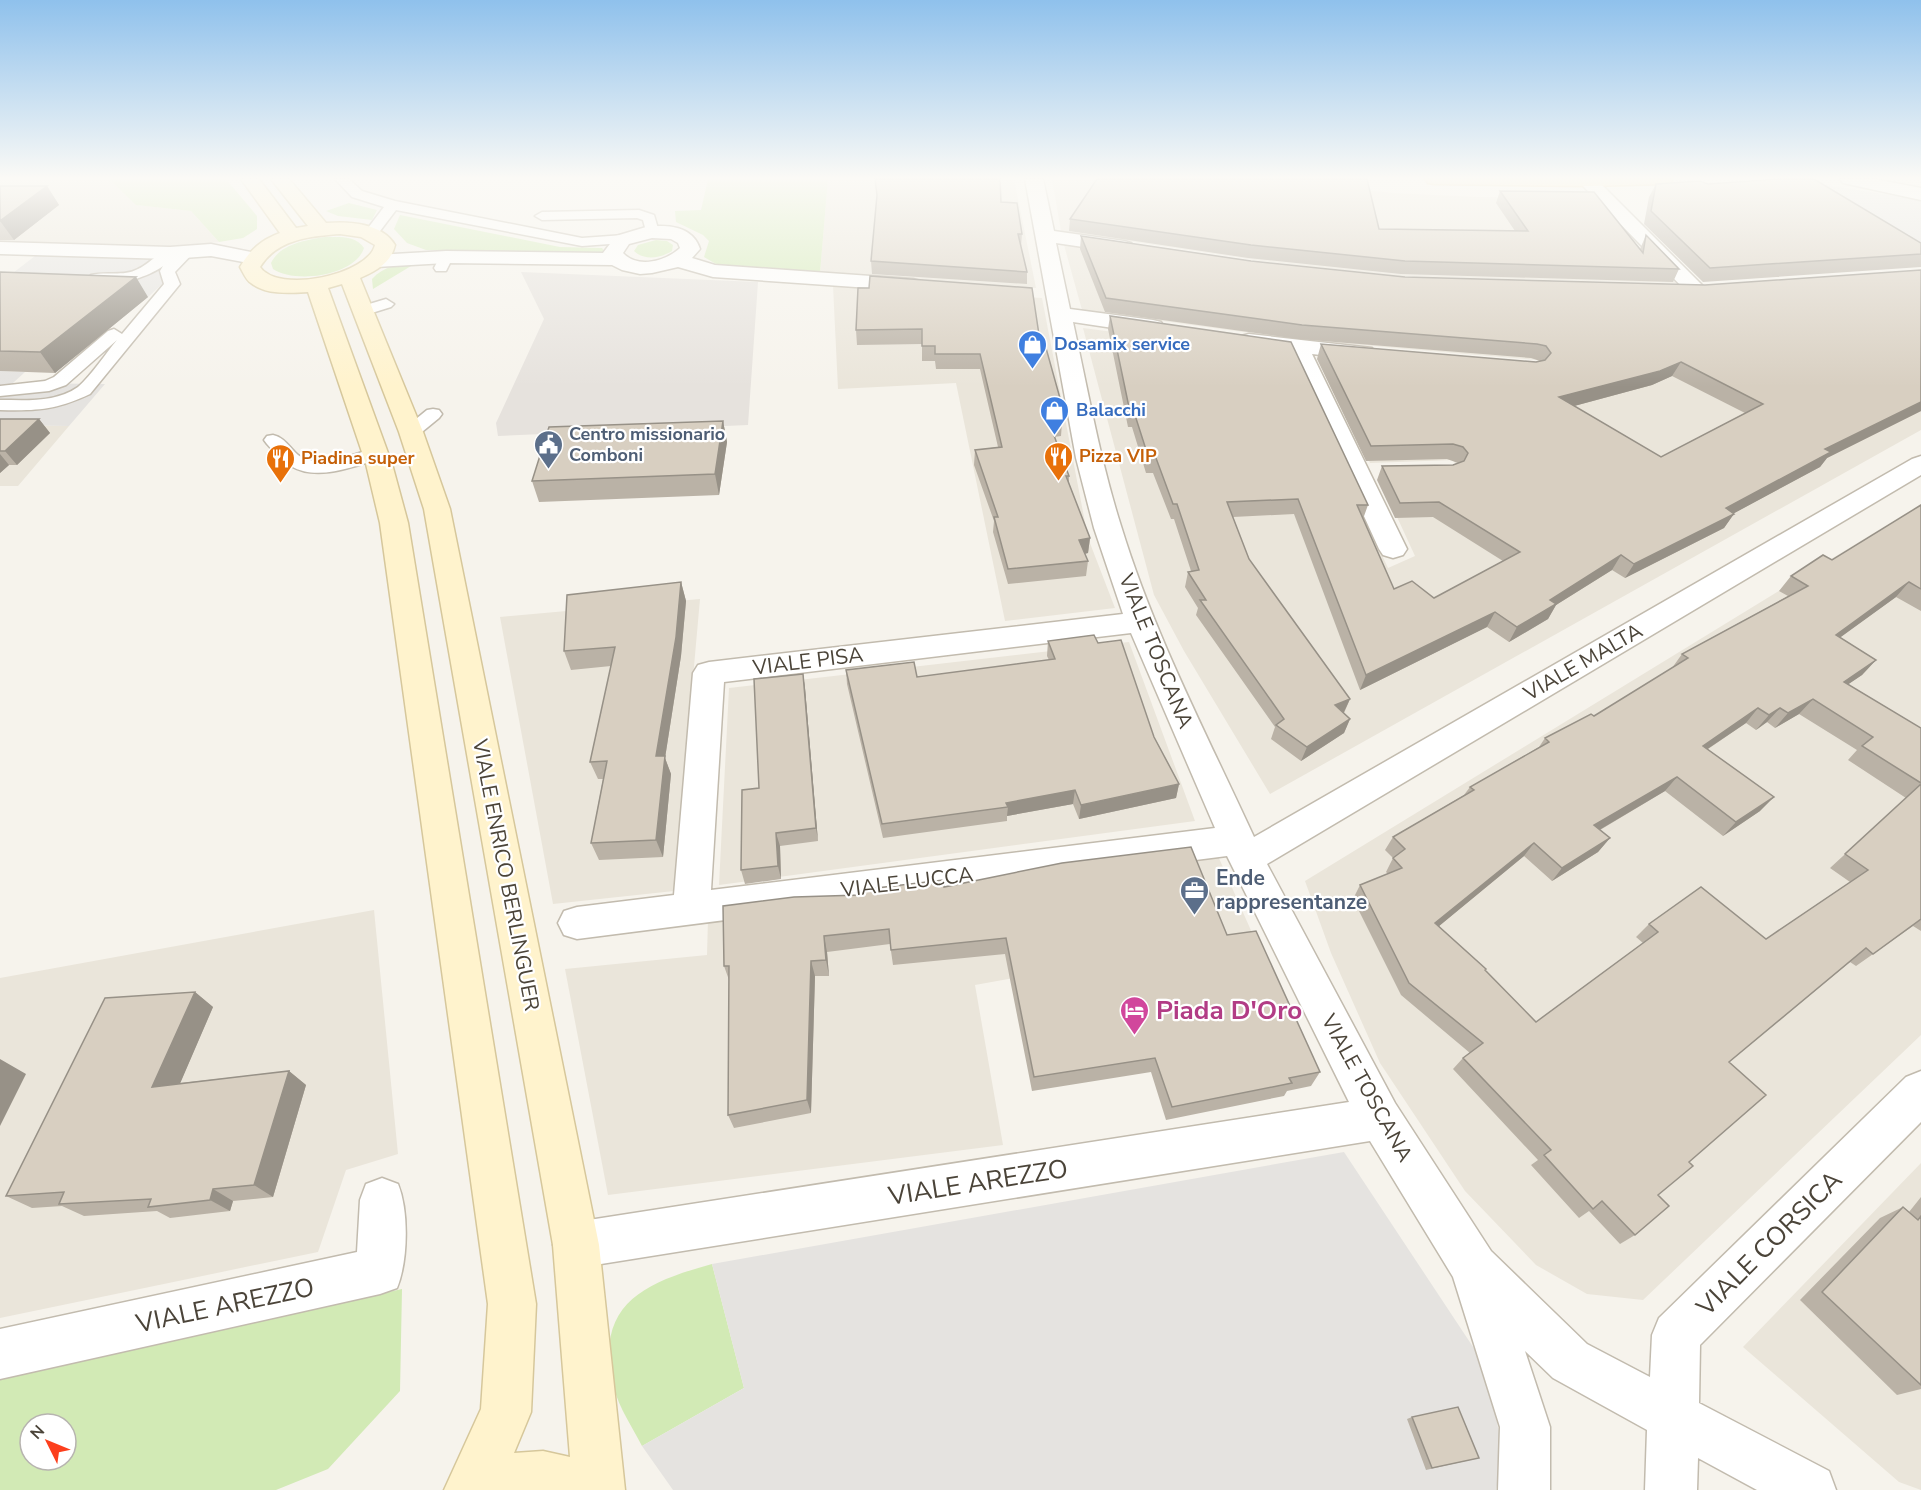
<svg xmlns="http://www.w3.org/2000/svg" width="1921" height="1490" viewBox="0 0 1921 1490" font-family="'Nunito Sans',sans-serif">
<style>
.residential{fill:#eae5da}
.industrial{fill:#e6e2dd}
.green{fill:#d2eab5;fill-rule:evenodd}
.parking{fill:#e5e3e0}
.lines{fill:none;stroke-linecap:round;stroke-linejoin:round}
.service-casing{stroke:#c2bbae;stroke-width:3}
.minor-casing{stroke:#c2bbae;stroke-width:3}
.secondary-casing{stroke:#d6c79b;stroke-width:3}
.primary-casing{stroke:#e6c16a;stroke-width:3}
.service{fill:#fff;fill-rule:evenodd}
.minor{fill:#fff;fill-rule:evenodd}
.secondary{fill:#fff3cd;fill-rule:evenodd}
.primary{fill:#ffe39c;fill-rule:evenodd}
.wall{fill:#bab2a6;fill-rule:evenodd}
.shaded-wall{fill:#979187}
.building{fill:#d8cfc1;stroke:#979187;stroke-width:1.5;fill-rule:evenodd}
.labels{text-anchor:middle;stroke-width:4.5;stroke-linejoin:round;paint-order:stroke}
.far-shop-label{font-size:18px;font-weight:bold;fill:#366cbe;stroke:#fff;text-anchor:start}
.far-service-label{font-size:18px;font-weight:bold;fill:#4e5e75;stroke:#fff;text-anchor:start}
.far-food-label{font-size:18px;font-weight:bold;fill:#c56008;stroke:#fff;text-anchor:start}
.street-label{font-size:21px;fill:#4b4439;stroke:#fff}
.service-label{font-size:21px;font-weight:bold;fill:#4e5e75;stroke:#fff;text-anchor:start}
.near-hotel-label{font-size:26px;font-weight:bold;fill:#b23c85;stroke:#fff;text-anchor:start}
.near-street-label{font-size:26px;fill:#4b4439;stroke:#fff}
</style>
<rect width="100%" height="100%" fill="#f6f3ec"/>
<path class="residential" d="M0,179H109L137,205L191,211L219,242L180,247L0,243Z
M828,179H1014L1036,288L820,273Z
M1052,179H1252L1393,193L1477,197L1590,198L1676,283L1399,276L1261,261L1061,231Z
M1064,245L1247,272L1552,296L1921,283V430L1270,794L1184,651L1154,595L1083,328L1289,355L1388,568L1415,556L1380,480L1464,477L1453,460L1370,463L1318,357L1546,375L1538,360L1302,340L1082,310Z
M833,286L1042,298L1088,538L1115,608L1005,621L956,383L838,389Z
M0,425L69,426L18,486H0Z
M1921,504V1035L1643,1300L1587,1294L1536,1265L1465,1191L1380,1063L1331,953L1305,881Z
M700,599L674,891L553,904L500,617Z
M1129,642L1195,821L719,885L729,688Z
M1218,856L1253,935L975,985L1003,1145L608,1195L565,969L707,955L708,919Z
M374,910L398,1154L346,1170L318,1252L0,1318V978Z
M1921,1163V1490L1899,1482L1743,1347Z"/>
<path class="industrial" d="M521,272L758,282L748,425L498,436L496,423L544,319Z"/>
<path class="green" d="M109,179H226L257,216V229L243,238L219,242L191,211L136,205Z
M708,179H828L820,273L716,264L704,257L709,241L703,235L676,222L675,211L701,210Z
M349,203L377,210L372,220L338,216L326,211Z
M400,215L560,247L602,248L605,252L599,255L426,250L407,243L394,229Z
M325,237C339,237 356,235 364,248C355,276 295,284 273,269L271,263C280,244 306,240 325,237Z
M656,240L667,241L673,245L672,251C661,258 644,261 634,251L638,245Z
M416,263L373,289L372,279C384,266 398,264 416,263Z
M712,1264L744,1388L642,1446C633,1428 619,1408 614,1388C593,1305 643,1283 712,1264Z
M402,1289L400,1391L328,1469L276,1490H0V1379ZM30,1424H66V1460H30Z"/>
<path class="parking" d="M1826,185L1921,200V262L1884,238L1910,235L1834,204L1807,186Z
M35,256L190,259L148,297L0,283Z
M0,371L25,372L13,383L105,384L69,426L0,425Z
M1344,1152L1487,1368L1503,1455L1496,1490H673L642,1446L744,1388L712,1264Z"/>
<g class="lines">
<defs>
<path id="service" d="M335,179H349L362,191L395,201L582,238L624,235L631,239L624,243L582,246L396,210L377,235L372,236L365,232L384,207L352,197Z
M639,210L654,215L659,232L657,235H647L643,220L637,218L542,220L535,216L542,212Z
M187,248L194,252L175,272L180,284L90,394C56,410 37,411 0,410V400C26,400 55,403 78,387C91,376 106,353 117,340L66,385L49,391L0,396V386L45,381L54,377L108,331L114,329L122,334L164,284L160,271L163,266C149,277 103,293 88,278L91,275C106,271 123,277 138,269C150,264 162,247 175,250L177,254Z
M446,253L453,257L446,271H436L434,268L441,254Z
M386,299L394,304L391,307L362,316L354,311L356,308Z
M433,409L439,410L442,414L439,418L417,436H405L402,432L405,428L427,410Z
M273,435C284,437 290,448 298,455C320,471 352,454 375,448L382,450L384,454L382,458C355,466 317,482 291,466C281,460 274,452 267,444L264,440L267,436Z"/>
<path id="minor" d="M1025,179H1043L1054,231L1124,241L1131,243L1134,247L1131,251L1124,253L1056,243L1070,309L1153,320L1161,322L1164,327L1161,332L1153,334L1073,322C1088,391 1100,460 1121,526C1154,634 1207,735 1254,837L1912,459L1921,456V475L1267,864L1395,1103L1491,1251L1587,1344L1650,1377L1652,1335L1659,1318L1906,1077L1921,1071V1122L1700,1345L1699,1403L1829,1471L1836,1490H1757L1698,1458L1697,1490H1645L1647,1430L1553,1378L1525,1351L1550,1427V1490H1498L1500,1427L1453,1277L1370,1141L576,1268L560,1261L553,1245L560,1229L576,1222L1349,1102L1227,856L577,939L564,935L558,923L564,911L577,907L674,895L693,673L698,665L709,662L1123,614L1094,528L1076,458ZM1131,633L1215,828L711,890L724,682Z
M1580,179H1596L1708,291L1704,295L1697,297L1690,295L1582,185L1579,181Z
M1840,179H1874L1921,188V200L1843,183Z
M646,227C667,224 693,226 700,249L692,258L715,265L913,279L920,281L923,285L920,289L913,291L713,277L678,267L652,273L640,274L622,270L612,265L446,263L376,267L369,265L366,261L369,257L376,255L446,251L603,253L616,236ZM652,238L671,239L678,243L680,248C666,261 638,269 623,253L629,244Z
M0,242L170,247L211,244L261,254L264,258L261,262L254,264L211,256L170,259L0,254Z
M1249,334L1372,348L1375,353L1372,358L1364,360L1312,354L1407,549L1403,555L1393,558L1383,555L1379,549L1289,352L1241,346L1238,341L1241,336Z
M382,1178L398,1184C409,1211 408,1261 397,1288L380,1294L0,1379V1329L357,1252L360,1200L366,1184Z"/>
<path id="secondary" d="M241,179H259L296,228L308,226L271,179H289L326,223C349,221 382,223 395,245C391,263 376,271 360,278L423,432L450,509L599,1245L625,1490H444L481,1409L488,1304L380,523L366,464L308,292C290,293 266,295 251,283C246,280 243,272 240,267C250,250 261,240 280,233ZM340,234L361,237L375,245C368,275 278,294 260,267C277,239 311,236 340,234ZM342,284L399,432L424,509L553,1245L570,1457L543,1451L514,1453L531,1412L536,1304L408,523L392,464L328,288Z"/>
<path id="primary" d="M1425,179H1673L1670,183L1664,184L1588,186L1434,184L1428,183Z"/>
</defs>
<use href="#service" class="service-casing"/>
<use href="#minor" class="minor-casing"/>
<use href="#secondary" class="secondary-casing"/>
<use href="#primary" class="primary-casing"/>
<use href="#service" class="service"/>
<use href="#minor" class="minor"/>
<use href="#secondary" class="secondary"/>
<use href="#primary" class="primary"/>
</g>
<path class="wall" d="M1656,184L1921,243V267L1703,282L1644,224L1649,197Z
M0,186H47L59,205L14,240H0Z
M1500,191L1640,249L1646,235L1679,269L1673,282L1401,274L1248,258L1069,231L1070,219L1379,229L1515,231L1496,203Z
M1001,202L1022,234L1021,247L1027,272V284L872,274L871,261Z
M1081,236L1251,261L1405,277L1705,285L1921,270V411L1827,458L1820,467L1734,513L1724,528L1625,578L1612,570L1556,605L1548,619L1509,642L1487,627L1360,690L1294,514L1233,517L1249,559L1350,699L1344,713L1350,719L1344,733L1301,761L1271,739L1275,727L1196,615L1198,608L1185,587L1188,572L1191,571L1174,519H1171L1153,473H1146L1132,427H1128L1108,329L1110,316L1368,505L1363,519L1394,589L1434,598L1503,561L1433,517L1395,518L1377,480L1382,466L1453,465L1458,463L1447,459L1366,461L1317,359L1321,344L1536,362L1540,361L1531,358L1298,339L1105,312L1080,249ZM1672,376L1745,413L1661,457L1574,406L1652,385Z
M0,272L148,297L55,373L0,371Z
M858,288L1041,348L1063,409L1061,436L1054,437L1069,476V483L1090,538L1088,553L1085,554L1088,561L1086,576L1008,584L993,532L994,521L974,465L975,450L998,447L980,369H936L935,361H922V344L857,345L856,330Z
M0,419H39L50,433L17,465H9L0,473Z
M723,421L727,442L719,495L539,502L532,481Z
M1921,505V611L1896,597L1840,637L1876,660L1862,675L1848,684L1921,728V931L1913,926L1856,966L1850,962L1729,1062L1689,1162L1658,1195L1635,1235L1620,1244L1589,1211L1579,1218L1531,1165L1538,1160L1453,1069L1463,1058L1470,1053L1401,995L1353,899L1360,885L1388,874L1386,872L1393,858L1385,850L1393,837L1464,795L1470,787L1539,747L1545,738L1594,716L1672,668L1682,654L1788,596L1779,591L1791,576L1832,560ZM1799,714L1857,750L1848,760L1906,798L1830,868L1850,882L1766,939L1649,924L1636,937L1643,943L1536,1022L1439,926L1524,856L1552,881L1598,852L1610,838L1600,830L1665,791L1723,836L1760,811L1708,749L1746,723L1756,730L1767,722L1775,728Z
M681,582L686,601L681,656L665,758L671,774L663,857L599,860L591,843L603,779H598L590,762L611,666L571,670L564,651Z
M1048,641L1098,643L1154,737L1179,784L1176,798L1079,819L1073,804L1007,816V821L883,838L847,684L846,670L917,677L1049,660L1047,656Z
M803,674L805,688L818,841L780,846L781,879L745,884L741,870L759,788Z
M944,887L1227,935L1320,1072L1311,1086L1287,1091L1284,1096L1166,1120L1151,1072L1032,1091L1005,954L893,965L890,944L827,952L829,976H815L811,1113L734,1128L728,1115L729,980L724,966L860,895Z
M195,992L213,1007L180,1083L289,1071L306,1085L273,1197L233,1201L230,1211L170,1218L157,1211L84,1216L62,1206L32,1208L6,1196Z
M1921,1197V1389L1897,1395L1800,1300L1880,1218L1903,1207L1909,1212Z
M1412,1417L1479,1458L1426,1470L1407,1419Z"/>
<path class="shaded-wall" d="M47,186L59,205L14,240L0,221Z
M136,277L148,297L55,373L40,352Z
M1681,362L1672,376L1652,385L1552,412L1559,397Z
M1921,402V411L1827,458L1820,467L1729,516L1734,514L1724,528L1625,578L1634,564L1825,449Z
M39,419L50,433L17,465L5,451Z
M723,421L727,442L719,495L715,474Z
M0,454L9,465L0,473Z
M1090,538L1088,553L1078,555L1079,540Z
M1621,555L1612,570L1556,605L1548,619L1509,642L1517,627L1550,600Z
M681,582L686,601L681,656L665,758L671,774L663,857L656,840V756Z
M1909,582L1896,597L1823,650L1836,635Z
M1495,612L1487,627L1360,690L1366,675Z
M1876,660L1862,675L1831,696L1844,682Z
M803,674L805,688L818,841L816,828Z
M1350,699L1343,714L1335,705Z
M1813,699L1799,714L1775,728L1788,713Z
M1758,708L1746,723L1691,760L1703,746Z
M1780,708L1767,722L1756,730L1769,715Z
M1350,719L1344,733L1301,761L1307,747Z
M1677,777L1665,791L1584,839L1594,825Z
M1179,784L1176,798L1079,819L1081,805Z
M1075,790L1073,804L1007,816L1008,807L1006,803Z
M1774,797L1760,811L1723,836L1736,822Z
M776,833L780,846L781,879L778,866Z
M1610,838L1598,852L1552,881L1562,868Z
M1534,843L1524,856L1427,936L1435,923Z
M824,936L827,952L829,976L826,960Z
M811,961L815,976L811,1113L807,1100Z
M195,992L213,1007L173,1100L152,1087Z
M0,1059L26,1074L0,1126Z
M289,1071L306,1085L273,1197L254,1185Z
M213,1189L233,1201L230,1211L210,1200Z"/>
<path class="building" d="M875,179H1000L1001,202L1017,203L1022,234H1018L1027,272L871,261L877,195Z
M1097,179H1367L1379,229L1528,231L1500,191L1594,192L1643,253L1646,235L1679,269L1405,261L1251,245L1070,219Z
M1779,179H1814L1921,243V254L1710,268L1651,211L1656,184L1700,181L1708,184Z
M0,186H47L0,221Z
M1081,236L1251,261L1405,277L1705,285L1921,270V402L1825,449L1831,452L1726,508L1734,514L1634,564L1621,555L1550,600L1556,604L1517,627L1495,612L1366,675L1298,499L1227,502L1249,559L1350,699L1335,705L1350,719L1307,747L1276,725L1284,719L1200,600H1206L1188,572L1199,570L1177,504H1173L1156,458L1149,459L1134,412H1130L1110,316L1291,342L1368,505H1357L1394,589L1412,581L1434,598L1520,552L1439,502L1400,503L1382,466L1453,465L1464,461L1468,453L1463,447L1453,444L1371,446L1321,344L1536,362L1545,360L1551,353L1546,346L1537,344L1302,325L1106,298ZM1681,362L1763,404L1661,457L1559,397L1660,371Z
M0,272L136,277L40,352L0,351Z
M870,276L1032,288L1041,348H1046L1063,409H1058L1062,421L1049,422L1069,476H1066L1090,538L1079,540L1088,561L1008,569L994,517H998L975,450L1002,447L980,354H935V346H922V329L856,330L858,288H869Z
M0,419H39L5,451H0Z
M723,421L715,474L532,481L549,427Z
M1921,505V589L1909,582L1836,635L1876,660L1844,682L1921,728V783L1862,746L1873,737L1813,699L1788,713L1780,708L1769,715L1758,708L1703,746L1774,797L1736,822L1677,777L1594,825L1610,838L1562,868L1534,843L1435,923L1486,969L1485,970L1536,1022L1658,932L1649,924L1701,887L1766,939L1868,870L1845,854L1921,784V919L1873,954L1866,948L1729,1062L1766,1095L1689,1162L1693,1166L1658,1195L1669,1206L1635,1235L1602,1201L1593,1209L1544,1155L1551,1150L1463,1058L1483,1043L1409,983L1360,885L1402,868L1393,858L1405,849L1393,837L1474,790L1470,787L1549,742L1545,738L1591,714L1594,716L1688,658L1682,654L1808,586L1791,576L1823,555L1832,560Z
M681,582L676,637L656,756H665L656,840L591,843L607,761L590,762L615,647L564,651L567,595Z
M1094,635L1098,643L1121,640L1154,737L1179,784L1081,805L1075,790L1006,803L1008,807L882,824L846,670L914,662L917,677L1055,659L1048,641Z
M803,674L816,828L776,833L778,866L741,870L742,790L759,788L754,679Z
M1191,847L1227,935L1256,931L1320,1072L1289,1078L1292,1083L1172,1107L1155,1058L1034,1077L1006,938L891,950L889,929L824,936L826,960L811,961L807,1100L728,1115L729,966H724L723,906L794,897L860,895V890L943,880L944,887L1062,863Z
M195,992L152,1087L289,1071L254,1185L213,1189L210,1200L148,1207L151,1199L59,1204L64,1192L6,1196L105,998Z
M1903,1207L1918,1220L1921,1216V1385L1822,1292Z
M1458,1407L1479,1458L1432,1468L1412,1417Z"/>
<linearGradient id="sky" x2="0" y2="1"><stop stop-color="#8fc1ec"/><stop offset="0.46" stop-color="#fbfaf6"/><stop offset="1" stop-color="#fbfaf6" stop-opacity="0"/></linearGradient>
<rect width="1921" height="387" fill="url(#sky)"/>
<defs>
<symbol id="shop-pin" viewBox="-11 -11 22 30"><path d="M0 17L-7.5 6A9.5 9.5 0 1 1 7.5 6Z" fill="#3f7fe0" stroke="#fff"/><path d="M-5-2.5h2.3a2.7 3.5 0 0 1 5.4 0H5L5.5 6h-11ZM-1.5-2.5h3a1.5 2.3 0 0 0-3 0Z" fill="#fff"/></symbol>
<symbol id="civic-pin" viewBox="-11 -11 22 30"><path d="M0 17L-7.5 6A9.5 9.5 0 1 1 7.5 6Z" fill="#5c6f8a" stroke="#fff"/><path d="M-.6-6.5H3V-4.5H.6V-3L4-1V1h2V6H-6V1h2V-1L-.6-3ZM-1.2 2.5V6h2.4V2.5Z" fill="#fff"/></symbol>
<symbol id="restaurant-pin" viewBox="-11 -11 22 30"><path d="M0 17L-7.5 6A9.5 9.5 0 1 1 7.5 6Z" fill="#e8710a" stroke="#fff"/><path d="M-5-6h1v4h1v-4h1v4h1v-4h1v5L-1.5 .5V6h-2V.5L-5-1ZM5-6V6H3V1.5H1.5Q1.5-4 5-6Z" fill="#fff"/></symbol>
<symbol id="office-pin" viewBox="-11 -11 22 30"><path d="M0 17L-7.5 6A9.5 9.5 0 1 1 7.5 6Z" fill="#5c6f8a" stroke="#fff"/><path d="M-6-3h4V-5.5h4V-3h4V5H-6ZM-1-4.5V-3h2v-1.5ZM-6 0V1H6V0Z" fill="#fff"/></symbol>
<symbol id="hotel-pin" viewBox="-11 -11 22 30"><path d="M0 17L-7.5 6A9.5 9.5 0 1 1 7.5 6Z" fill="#d1479c" stroke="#fff"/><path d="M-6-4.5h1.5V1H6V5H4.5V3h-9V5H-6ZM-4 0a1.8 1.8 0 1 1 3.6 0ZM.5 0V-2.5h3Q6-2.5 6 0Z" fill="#fff"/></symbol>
</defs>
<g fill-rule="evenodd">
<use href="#shop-pin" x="1016" y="328" width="33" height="45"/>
<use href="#shop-pin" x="1038" y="394" width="33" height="45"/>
<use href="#civic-pin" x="532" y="428" width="33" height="45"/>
<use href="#restaurant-pin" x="1042" y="440" width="33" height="45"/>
<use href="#restaurant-pin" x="264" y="442" width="33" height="45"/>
<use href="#office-pin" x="1178" y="874" width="33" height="45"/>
<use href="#hotel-pin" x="1118" y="994" width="33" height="45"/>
</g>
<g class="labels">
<g class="far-shop-label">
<text x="1054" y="350">Dosamix service</text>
<text x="1076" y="416">Balacchi</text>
</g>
<g class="far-service-label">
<text x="569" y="440">Centro missionario<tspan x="569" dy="21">Comboni</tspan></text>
</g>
<g class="far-food-label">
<text x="1079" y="462">Pizza VIP</text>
<text x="301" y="464">Piadina super</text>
</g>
<g class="street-label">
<text transform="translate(1156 651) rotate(68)" y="7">VIALE TOSCANA</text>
<text transform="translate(808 661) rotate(-7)" y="7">VIALE PISA</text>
<text transform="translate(1583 662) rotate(-30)" y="7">VIALE MALTA</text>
<text transform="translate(506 875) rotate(79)" y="7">VIALE ENRICO BERLINGUER</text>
<text transform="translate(907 882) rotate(-7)" y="7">VIALE LUCCA</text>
<text transform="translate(1367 1088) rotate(61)" y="7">VIALE TOSCANA</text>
</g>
<g class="service-label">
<text x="1216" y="885">Ende<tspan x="1216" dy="24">rappresentanze</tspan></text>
</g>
<g class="near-hotel-label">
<text x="1156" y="1019">Piada D'Oro</text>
</g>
<g class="near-street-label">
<text transform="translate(978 1182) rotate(-9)" y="9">VIALE AREZZO</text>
<text transform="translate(1769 1243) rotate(-45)" y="9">VIALE CORSICA</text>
<text transform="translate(225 1305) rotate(-12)" y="9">VIALE AREZZO</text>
</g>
</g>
<g transform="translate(48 1442) rotate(313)"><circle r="28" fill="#ffffff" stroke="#b7b4b0" stroke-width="1.5"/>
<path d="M0-4.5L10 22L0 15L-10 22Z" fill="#fc3f1d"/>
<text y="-9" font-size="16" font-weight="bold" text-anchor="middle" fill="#4b4439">N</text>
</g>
</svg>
